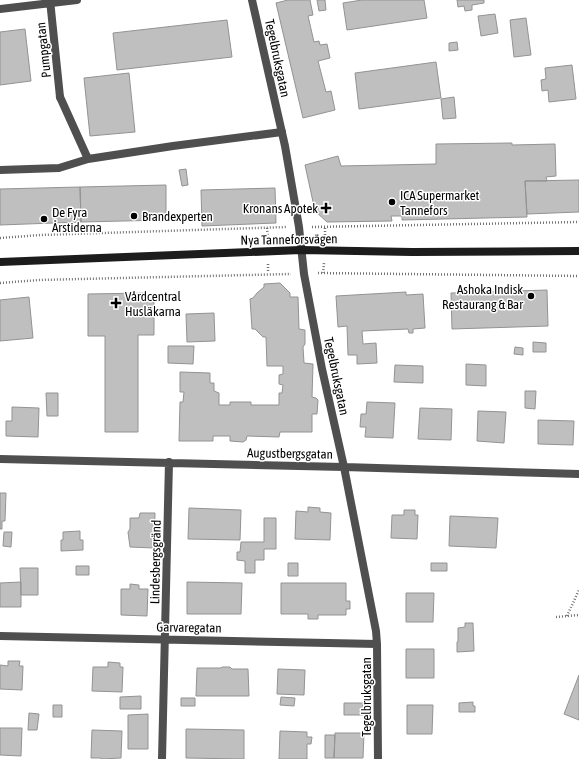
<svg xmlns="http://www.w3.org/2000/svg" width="579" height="759" viewBox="0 0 579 759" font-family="'Asap Condensed',sans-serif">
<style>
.building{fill:#bfbfbf;stroke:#939393}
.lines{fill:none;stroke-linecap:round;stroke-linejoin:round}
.path{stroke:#717171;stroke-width:2.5;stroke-dasharray:1 2;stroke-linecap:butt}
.service{stroke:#4f4f4f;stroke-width:8}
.minor{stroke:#4f4f4f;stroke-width:8}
.secondary{stroke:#1c1c1c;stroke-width:8}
.poi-dot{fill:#000;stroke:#fff;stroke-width:1.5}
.labels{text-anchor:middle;stroke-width:3;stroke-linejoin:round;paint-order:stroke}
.street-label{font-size:13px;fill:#000;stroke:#fff}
.poi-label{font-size:13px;fill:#000;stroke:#fff;text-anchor:start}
</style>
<rect width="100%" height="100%" fill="#fff"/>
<path class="building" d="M288,0H310L313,15L308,16L314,42L319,41L320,45L327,44L330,58L318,61L326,92L331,91L335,110L303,118L276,3Z
M317,0H325L326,10L319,11Z
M362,0H424L427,18L347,30L343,3Z
M457,0H484V3L472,5V10L465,11L464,6L458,7Z
M495,14L498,33L481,36L478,16Z
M526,18L531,55L514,57L510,20Z
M227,20L232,57L117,70L113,33Z
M25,29L31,81L0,85V32Z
M457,42L458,50L449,51V43Z
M436,62L441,98L359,109L355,73Z
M572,65L576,99L549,102L548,90L542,91L541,80L546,79L545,68Z
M129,73L135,132L90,136L84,78Z
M454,97L456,118L443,119L441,99Z
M512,143V145L555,144L556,176L546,177L547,181H525L527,217L402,220V216H391L392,221L327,222L315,211L305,165L338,156L341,166L436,164V144Z
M186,169L188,185L182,186L179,170Z
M579,180V212L527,214L525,181Z
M166,185V220L81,222L80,187Z
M80,187L81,222L0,225V189Z
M275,188L276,223L202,226L201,190Z
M280,283L290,293V297H298L299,329L305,330V344L303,347L304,363L313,364L312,397L316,398L318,400L317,414H312V432H280L279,437L247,436L246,440L243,442L230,441V436H213V441H179L180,402H183L184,392H180V372L210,373V383H214V391L219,393V405H230V402H251V405H279V393H282L283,385L279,384V375L283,374V366H267L266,337H263L255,329H252L250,299L253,298L257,293L264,287V284Z
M547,290L548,326L452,329L451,293Z
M406,292V295L423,294L425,328L413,329V333H409L408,329L362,331L363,344L376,343L377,363L357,364V355H348L347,326L338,327L336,296Z
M145,293V299H154V335H138V432H105V336H88V294Z
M29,297L33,338L0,341V300Z
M214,313L215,341L187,342L186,314Z
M533,342L546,343V352H533Z
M168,346H194L193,364L168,363Z
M515,347L523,348V355L514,354Z
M466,364L486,365V386L466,385Z
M395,365L423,366V383L394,382Z
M525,391H536L535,409L525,408Z
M46,393H58V416H47Z
M367,402L395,403L393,438L365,437L366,427H360L361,414H366Z
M12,407L39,408L38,437L6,436V421H12Z
M420,408L452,409L451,440L418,439Z
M478,411L506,412L504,443L477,441Z
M538,420L574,421L573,445L538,444Z
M0,493H6L5,521H2V529H0Z
M308,507L320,508V512L331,513L330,540L295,539L296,511L308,512Z
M189,508L241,510L240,540L188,539Z
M404,510H415V515H418L417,539L391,538L392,515H404Z
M140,513H155L154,548L130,547L128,532L130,529V518H139Z
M450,516L498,518L496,548L449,546Z
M264,518H276V549H264V560H255V573H245V561L237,560V552H240L241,542H264Z
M80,531V540H83V550L61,551V540H63V532Z
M4,532H12L11,547L3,546Z
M288,563H298V576H288Z
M431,563H447V571H431Z
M76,566H89V575H76Z
M20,568H38V595H21Z
M21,582V607H0V583Z
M187,582L242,583L241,614H187Z
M281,583H346V601H350V609H346V615H318V619H308V614H281Z
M130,584L139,585V589H148L147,616L121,615V589H130Z
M406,593H434L433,622H406Z
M465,623H473L474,651L457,652V642H458V628L465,627Z
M406,649H434V678H406Z
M8,661H20L19,666H23L22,690L0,689V665L8,666Z
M108,662L120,663V667H123L122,692L92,691L93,667H108Z
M222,667H230L232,669H248L249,696H196L197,668H221Z
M278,669L305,670L304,695L277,694Z
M579,675V720L564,714Z
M141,696V709H120V697Z
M281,697L295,698L294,706L280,705Z
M181,698H195V706H181Z
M473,702V706H475V712H459V703Z
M344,703H363V715H344Z
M53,705H62V717H53Z
M407,705H433L432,734H407Z
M29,713L39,714L37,730H28Z
M148,714V749H128V715Z
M0,728H22L21,756L0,755Z
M186,729L244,730V759L186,758Z
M92,730L122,731L121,758L101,759V758H91Z
M280,731L307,732V737H312L311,744H307V759H279Z
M335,733H364L363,758H334Z
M325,735H335L334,758H325Z"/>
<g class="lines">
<path class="path" d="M312,227L579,222
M267,228L268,239
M0,238L41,235L287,227
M325,238V227
M268,264V273
M318,273L579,276
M323,273L324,263
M0,283L39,280L291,274
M567,616L579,590
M556,617L579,615"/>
<path class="service" d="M60,97L88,159L173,146L282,132
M0,170L59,168L88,159"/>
<path class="minor" d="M50,0L60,97
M252,0L285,146L299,227L304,274L322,369L344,467L376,631L377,644L378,759
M0,9L77,0
M0,459L344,467L579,474
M0,636L377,644
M162,759L169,462"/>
<path class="secondary" d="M0,262L301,250L412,252L579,251"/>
</g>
<g class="poi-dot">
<circle cx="392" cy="202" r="4"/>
<path d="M324 202h4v4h4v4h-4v4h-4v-4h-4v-4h4z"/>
<circle cx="134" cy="216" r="4"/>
<circle cx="44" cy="219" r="4"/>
<circle cx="531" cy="296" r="4"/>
<path d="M114 297h4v4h4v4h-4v4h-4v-4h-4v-4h4z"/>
</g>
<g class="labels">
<g class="street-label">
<text transform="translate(43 50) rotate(-96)" y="5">Pumpgatan</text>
<text transform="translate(278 58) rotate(78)" y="5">Tegelbruksgatan</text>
<text transform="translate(289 239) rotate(-1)" y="5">Nya Tanneforsvägen</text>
<text transform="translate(337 376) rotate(78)" y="5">Tegelbruksgatan</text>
<text transform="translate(290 453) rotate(1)" y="5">Augustbergsgatan</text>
<text transform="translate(155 562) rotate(-89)" y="5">Lindesbergsgränd</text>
<text transform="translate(189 627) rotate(1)" y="5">Garvaregatan</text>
<text transform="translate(366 697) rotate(-90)" y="5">Tegelbruksgatan</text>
</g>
<g class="poi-label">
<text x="400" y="200">ICA Supermarket<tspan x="400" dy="15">Tannefors</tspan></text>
<text x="318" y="213" text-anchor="end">Kronans Apotek</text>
<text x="52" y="217">De Fyra<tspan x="52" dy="15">Årstiderna</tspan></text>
<text x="142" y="221">Brandexperten</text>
<text x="523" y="294" text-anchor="end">Ashoka Indisk<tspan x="523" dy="15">Restaurang &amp; Bar</tspan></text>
<text x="125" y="301">Vårdcentral<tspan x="125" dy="15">Husläkarna</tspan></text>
</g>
</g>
</svg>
